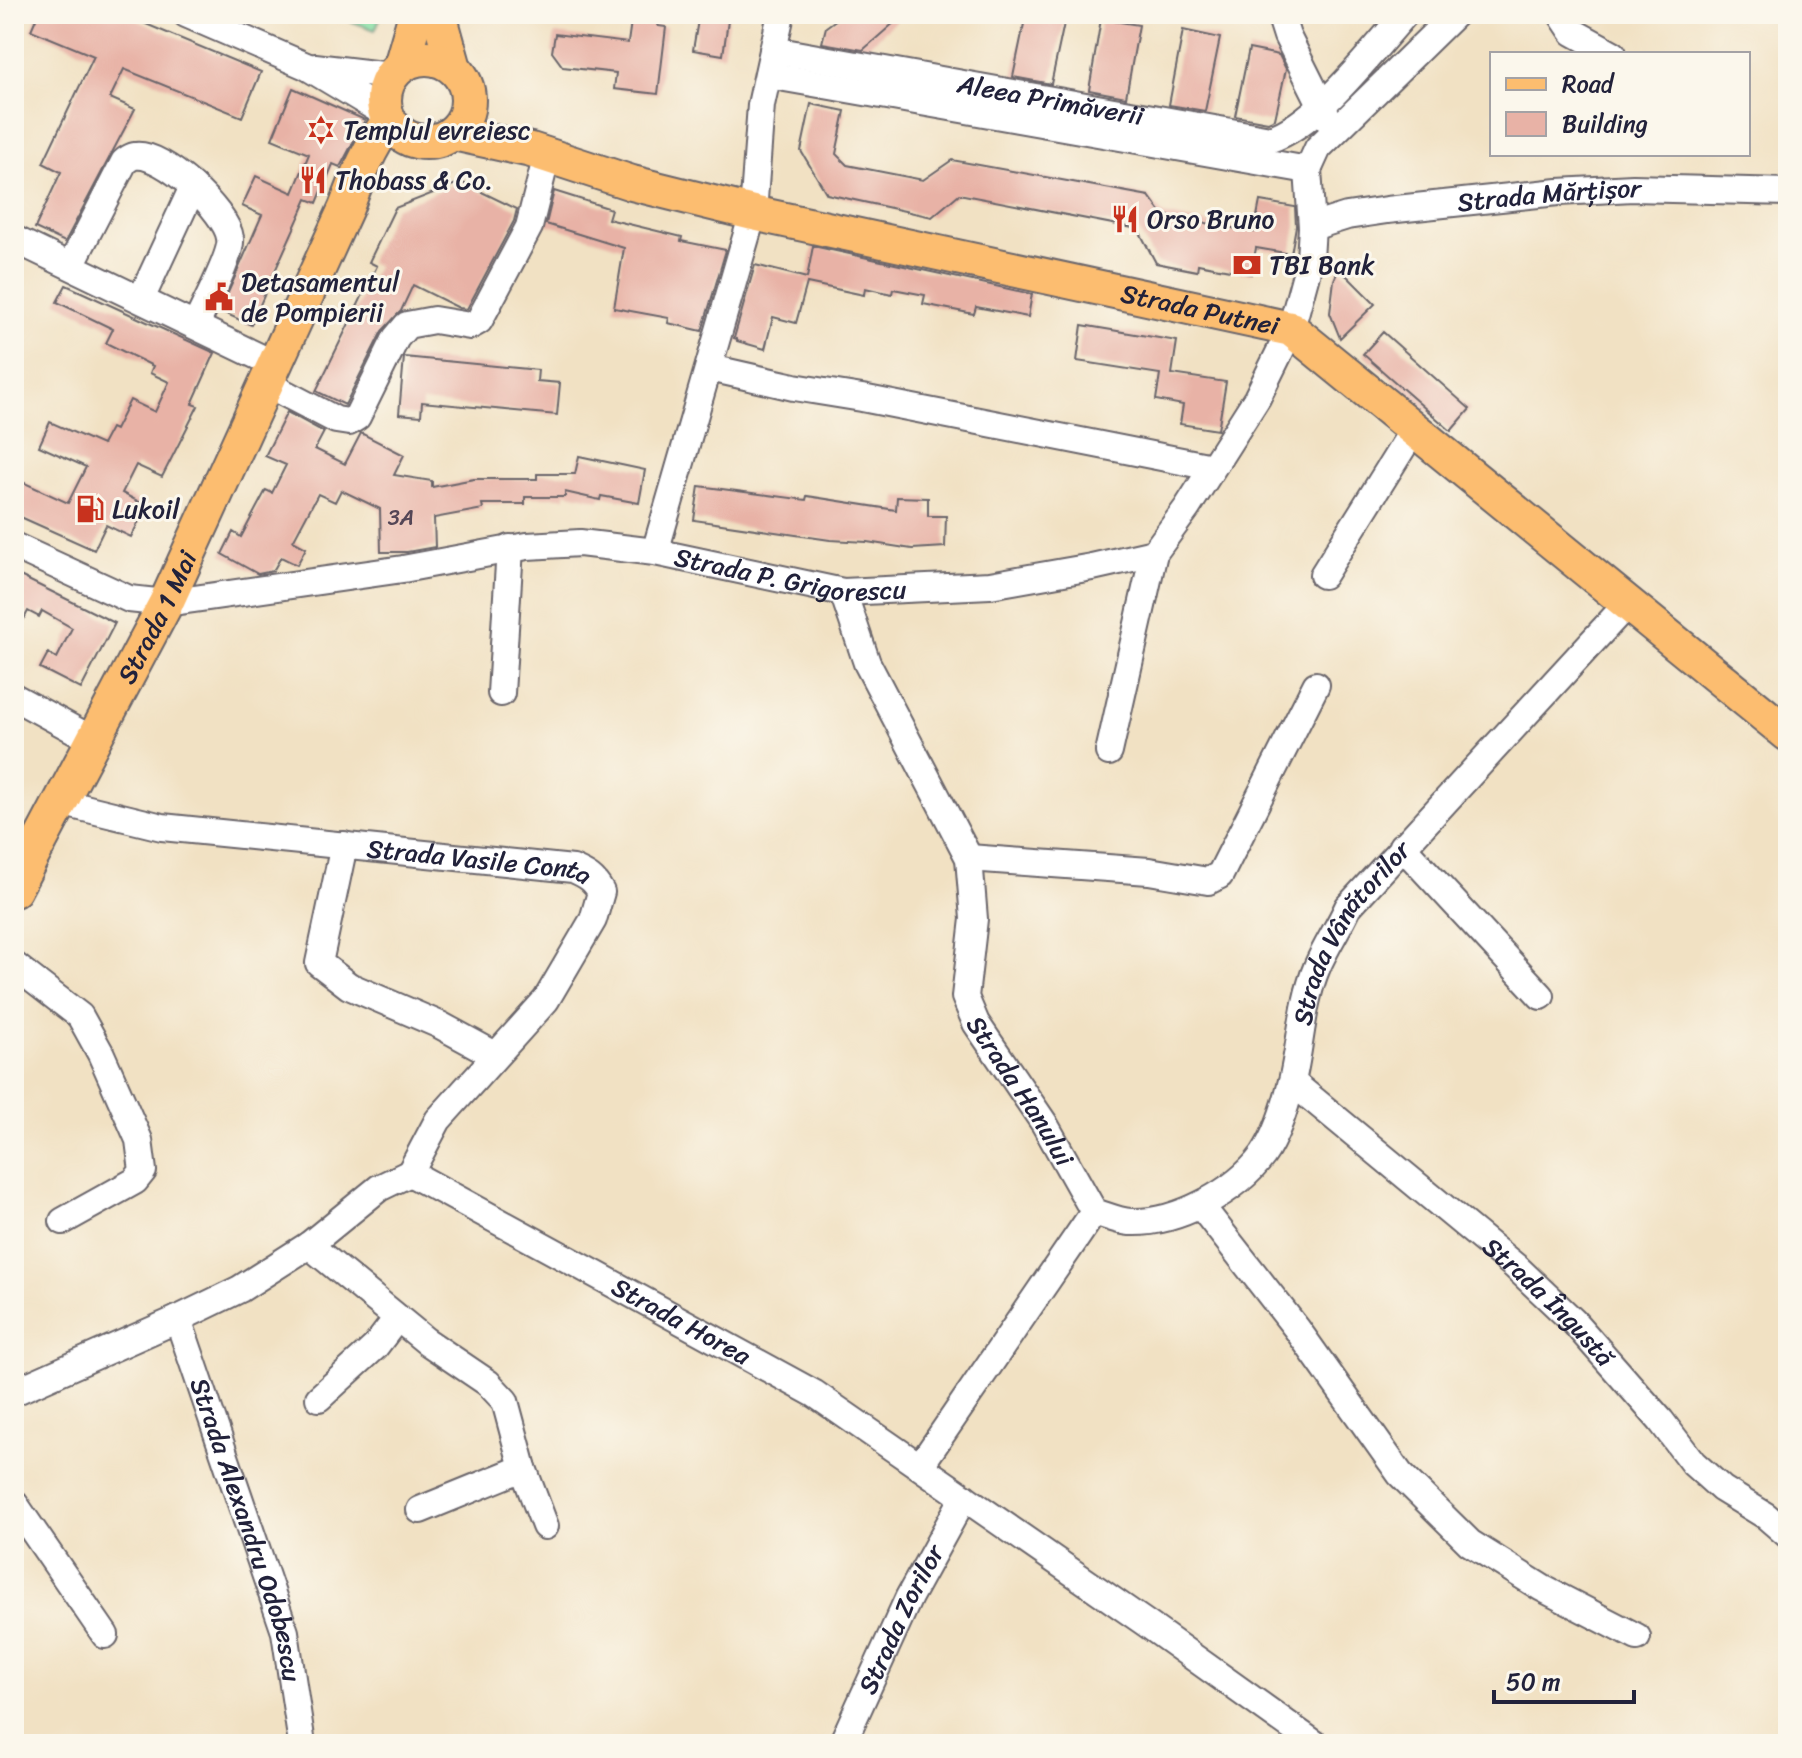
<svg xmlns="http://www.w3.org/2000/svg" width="1802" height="1758" viewBox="0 0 1802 1758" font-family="Sriracha,sans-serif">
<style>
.green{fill:#85dea3;stroke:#54806f;stroke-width:2}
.building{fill:#e8b2a6}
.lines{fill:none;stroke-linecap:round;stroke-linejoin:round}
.minor-casing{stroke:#6a656b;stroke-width:30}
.major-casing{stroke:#6a656b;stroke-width:38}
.minor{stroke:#fff;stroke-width:26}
.major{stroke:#fcbd6f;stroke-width:34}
.labels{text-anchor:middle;stroke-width:6;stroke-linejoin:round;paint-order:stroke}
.number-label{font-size:22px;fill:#544656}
.street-label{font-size:26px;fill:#22223b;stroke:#fbf7ec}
.poi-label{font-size:26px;fill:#22223b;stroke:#fbf7ec;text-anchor:start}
</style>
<rect width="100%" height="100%" fill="#fbf7ec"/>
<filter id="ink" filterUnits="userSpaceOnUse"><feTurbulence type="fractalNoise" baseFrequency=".0125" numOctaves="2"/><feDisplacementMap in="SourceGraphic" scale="16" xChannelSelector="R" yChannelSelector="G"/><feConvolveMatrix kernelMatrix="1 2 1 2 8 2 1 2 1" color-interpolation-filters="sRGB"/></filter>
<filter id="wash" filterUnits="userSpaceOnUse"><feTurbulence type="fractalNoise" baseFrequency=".006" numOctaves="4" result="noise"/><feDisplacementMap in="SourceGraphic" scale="32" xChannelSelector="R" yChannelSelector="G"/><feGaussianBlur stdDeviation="1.8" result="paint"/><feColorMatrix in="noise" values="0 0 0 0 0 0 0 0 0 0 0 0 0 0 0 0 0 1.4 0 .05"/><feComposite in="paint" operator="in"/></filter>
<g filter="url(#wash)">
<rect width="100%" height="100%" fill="#f1e1c3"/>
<path class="green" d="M331,14H382L375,30Z"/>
<g id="blocks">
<path class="building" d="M38,14H122L261,72L242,117L124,69L110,98L135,109L65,242L35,228L61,172L43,163L94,56L31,30Z
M632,14H660L658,26L666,27L658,94L614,89L616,73L563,67L552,52L555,34L628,43Z
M699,14H729L723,55L693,50Z
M844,14H904L863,50L822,43L826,27Z
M1026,14H1066L1051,84L1013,77Z
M1101,19L1139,25L1126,97L1089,90Z
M1183,30L1220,38L1205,111L1169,105Z
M1249,49L1279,55L1286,69L1275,119L1268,122L1235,116Z
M293,88L365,120L340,167L333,164L317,203L307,199L251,325L220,311L262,215L242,206L256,176L293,193L309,154L272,139Z
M811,104L845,111L836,154L847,165L923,180L952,160L1149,196L1163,215L1254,232L1260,201L1295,207L1296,226L1291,254L1256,248L1251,274L1198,264L1197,271L1156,263L1138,229L959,194L932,217L827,194L801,151Z
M461,182L517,209L514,221L467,309L459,308L413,285L401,311L382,331L345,405L316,391L377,266L369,262L395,208Z
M554,191L611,209L608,219L682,237L681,241L726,250L702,331L668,323L669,318L614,308L624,248L546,224Z
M813,246L1032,294L1028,317L976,307L974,314L923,304L925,295L893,289L892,294L865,288L864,295L807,283L796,323L773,317L765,349L737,341V339L734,338L755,265L807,278Z
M1339,268L1375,304L1340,338L1330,313L1334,280Z
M66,285L215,353L192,404L198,406L162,477L136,465L122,493L147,506L131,537L106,525L94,550L14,514V478L68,503L86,467L39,446L50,422L102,445L111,428L115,430L130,400L155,412L169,382L150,373L153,366L106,343L113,329L57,302Z
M1082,325L1177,341L1172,374L1226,382L1218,430L1180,424L1183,405L1156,400L1160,374L1077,361Z
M1383,332L1470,409L1451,431L1363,354Z
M404,357L538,370L537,381L560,383L557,415L422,402L421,416L399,414Z
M287,412L324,432L315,449L345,464L361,433L404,455L394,475L432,481V487L474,479H537V474H575L579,456L645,470L639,503L601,496L600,500L565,492V497H525V504H482L483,509L434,518L435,547L407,552H381L380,509L341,490L335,502L318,494L293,541L306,548L297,565L281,557L273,571L258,574L222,554L233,532L241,537L266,490L272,493L286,465L265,456Z
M699,486L806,500L807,496L896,510L897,497L928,498V516H946L945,547L912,549L867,542L830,540L694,520Z
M14,573L115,623L81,689L40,668L48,653L57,658L72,628L42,611L39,617L28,611L24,619L14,614Z"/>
</g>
</g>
<g filter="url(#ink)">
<use href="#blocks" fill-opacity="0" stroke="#6a656b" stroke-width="2"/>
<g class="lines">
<defs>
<g id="minor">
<path d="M186,14L306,66L386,114"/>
<path d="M1280,14L1287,36L1329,120"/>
<path d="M1561,14L1573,32L1613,54"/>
<path id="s1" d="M773,50L1270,139C1316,125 1372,51 1405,14"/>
<path d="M315,67L391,76"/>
<path d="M768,75L1308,170"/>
<path id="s2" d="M1312,227L1347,216L1387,210L1558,192L1633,188L1788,192"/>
<path d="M14,239L274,364"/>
<path d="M71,265L124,162C126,160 132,156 135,156C162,151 227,212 230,238C233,254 203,308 196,325"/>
<path d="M141,299L193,187"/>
<path d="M710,368L794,387L862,398L1212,467"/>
<path d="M265,383L336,420L349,422L357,417L396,338L407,325L434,320L470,326L479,321L529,227L547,155"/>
<path id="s3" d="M14,546L129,599L166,603L403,569L527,546L580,543L655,552L843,592L990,585L1092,567L1154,553L1187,508L1257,398L1291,329L1310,259L1312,227L1308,170L1318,148L1455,14"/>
<path d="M655,552L753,213L761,105L781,14"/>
<path d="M1323,575L1414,429"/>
<path id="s4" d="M843,592L867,663L969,858L974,919L965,997L976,1023L1044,1123L1094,1212L920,1466"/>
<path d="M501,693L510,548"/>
<path d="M14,697L93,740"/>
<path d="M1109,752L1154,553"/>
<path id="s5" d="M60,802L162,827L573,869C587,875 594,879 601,892L593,920L546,1000L438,1120L410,1173"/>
<path d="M344,845L319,963L349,986L440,1025L495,1055"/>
<path d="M1402,846L1541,996"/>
<path d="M969,858L1149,871L1208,881L1220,875L1316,685"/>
<path d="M14,965L80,1016L101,1054L139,1140L143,1171L135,1181L63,1221"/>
<path id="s6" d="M1292,1082L1516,1267L1574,1322L1661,1421L1693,1463L1722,1489L1766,1516L1788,1535"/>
<path d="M1201,1206L1297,1329L1400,1474L1470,1543L1542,1588L1637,1637"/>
<path id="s7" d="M1094,1212C1105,1215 1118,1221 1130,1222C1176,1224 1236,1192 1263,1155C1277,1135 1286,1105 1292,1081C1301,1044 1302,1002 1317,967C1326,946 1339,927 1348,907L1627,604"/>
<path d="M309,1245L426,1341L488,1383L505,1401L523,1468L545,1526"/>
<path id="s8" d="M178,1319L285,1632L302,1744"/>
<path id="s9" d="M14,1392L178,1319L240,1289L309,1245L379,1188L410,1173L815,1394L1147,1624L1315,1744"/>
<path d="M319,1398L375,1347L397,1318"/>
<path d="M14,1503L105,1635"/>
<path d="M420,1510L523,1468"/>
<path id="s10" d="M842,1744L909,1597L964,1497"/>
</g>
<g id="major">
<path d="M439,14L454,68"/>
<circle cx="426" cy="100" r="42"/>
<path d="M401,66L416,14"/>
<path id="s11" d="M453,133L531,150L632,183L753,213L1291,329L1788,734"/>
<path id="s12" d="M14,890L166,603L346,208C358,176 369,148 389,121"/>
</g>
</defs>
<use href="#minor" class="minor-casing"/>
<use href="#major" class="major-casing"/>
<use href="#minor" class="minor"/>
<use href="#major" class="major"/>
</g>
</g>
<defs>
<symbol id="synagogue-bare" viewBox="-9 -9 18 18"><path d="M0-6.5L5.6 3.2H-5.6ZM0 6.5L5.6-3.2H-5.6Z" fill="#c8321e" stroke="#fbf7ec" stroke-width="2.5" paint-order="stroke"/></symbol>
<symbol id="restaurant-bare" viewBox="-9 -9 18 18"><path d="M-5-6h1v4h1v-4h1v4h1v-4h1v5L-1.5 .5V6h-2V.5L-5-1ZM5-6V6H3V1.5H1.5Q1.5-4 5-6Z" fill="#c8321e" stroke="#fbf7ec" stroke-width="2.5" paint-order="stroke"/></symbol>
<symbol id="bank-bare" viewBox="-9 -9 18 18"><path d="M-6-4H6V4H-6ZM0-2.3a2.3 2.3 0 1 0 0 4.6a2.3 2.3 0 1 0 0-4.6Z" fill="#c8321e" stroke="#fbf7ec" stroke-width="2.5" paint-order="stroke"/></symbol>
<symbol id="civic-bare" viewBox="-9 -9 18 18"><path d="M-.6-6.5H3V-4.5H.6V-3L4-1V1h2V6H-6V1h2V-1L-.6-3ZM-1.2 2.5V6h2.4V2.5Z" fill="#c8321e" stroke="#fbf7ec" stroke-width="2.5" paint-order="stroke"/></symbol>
<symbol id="fuel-bare" viewBox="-9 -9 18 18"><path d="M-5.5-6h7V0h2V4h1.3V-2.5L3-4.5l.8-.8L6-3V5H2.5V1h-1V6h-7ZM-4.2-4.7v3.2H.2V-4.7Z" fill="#c8321e" stroke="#fbf7ec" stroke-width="2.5" paint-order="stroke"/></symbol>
</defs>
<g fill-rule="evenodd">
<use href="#synagogue-bare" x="301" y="110" width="40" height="40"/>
<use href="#restaurant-bare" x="293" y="160" width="40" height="40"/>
<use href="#restaurant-bare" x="1105" y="199" width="40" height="40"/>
<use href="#bank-bare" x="1227" y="245" width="40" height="40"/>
<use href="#civic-bare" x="199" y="277" width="40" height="40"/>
<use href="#fuel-bare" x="70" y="489" width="40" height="40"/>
</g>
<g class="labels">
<g class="number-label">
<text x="401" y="525">3A</text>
</g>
<g class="street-label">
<text dy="9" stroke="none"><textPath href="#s1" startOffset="282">Aleea Primăverii</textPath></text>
<text dy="9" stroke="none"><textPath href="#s2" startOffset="240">Strada Mărțișor</textPath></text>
<text dy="9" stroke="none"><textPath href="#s11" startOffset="768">Strada Putnei</textPath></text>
<text dy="9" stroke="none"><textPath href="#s3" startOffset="796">Strada P. Grigorescu</textPath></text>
<text dy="9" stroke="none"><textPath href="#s12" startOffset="308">Strada 1 Mai</textPath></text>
<text dy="9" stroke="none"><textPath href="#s5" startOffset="424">Strada Vasile Conta</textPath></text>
<text dy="9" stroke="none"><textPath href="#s7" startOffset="434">Strada Vânătorilor</textPath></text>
<text dy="9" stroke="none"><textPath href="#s4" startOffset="544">Strada Hanului</textPath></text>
<text dy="9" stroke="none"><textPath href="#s6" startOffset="338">Strada Îngustă</textPath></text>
<text dy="9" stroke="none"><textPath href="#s9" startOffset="764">Strada Horea</textPath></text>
<text dy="9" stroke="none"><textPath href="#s8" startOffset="222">Strada Alexandru Odobescu</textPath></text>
<text dy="9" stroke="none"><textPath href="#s10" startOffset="138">Strada Zorilor</textPath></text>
</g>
<g class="poi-label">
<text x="343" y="139">Templul evreiesc</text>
<text x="335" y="189">Thobass &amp; Co.</text>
<text x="1147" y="228">Orso Bruno</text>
<text x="1269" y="274">TBI Bank</text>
<text x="241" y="291">Detasamentul<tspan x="241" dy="30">de Pompierii</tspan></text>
<text x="112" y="518">Lukoil</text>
</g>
</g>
<rect width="1802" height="1758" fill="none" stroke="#fbf7ec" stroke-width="48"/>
<rect x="1490" y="52" width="260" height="104" fill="#fbf7ec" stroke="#a4a2a5" stroke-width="2"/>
<rect x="1506" y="78" width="40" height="12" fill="#fcbd6f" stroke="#a4a2a5" stroke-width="2"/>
<text x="1562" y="92" font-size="24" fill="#22223b">Road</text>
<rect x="1506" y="112" width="40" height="24" fill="#e8b2a6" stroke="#a4a2a5" stroke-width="2"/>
<text x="1562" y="132" font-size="24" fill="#22223b">Building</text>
<path d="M1494 1690v12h140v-12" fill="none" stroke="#22223b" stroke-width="4"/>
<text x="1506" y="1690" font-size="24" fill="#22223b" stroke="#fbf7ec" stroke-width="6" paint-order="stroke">50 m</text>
</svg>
